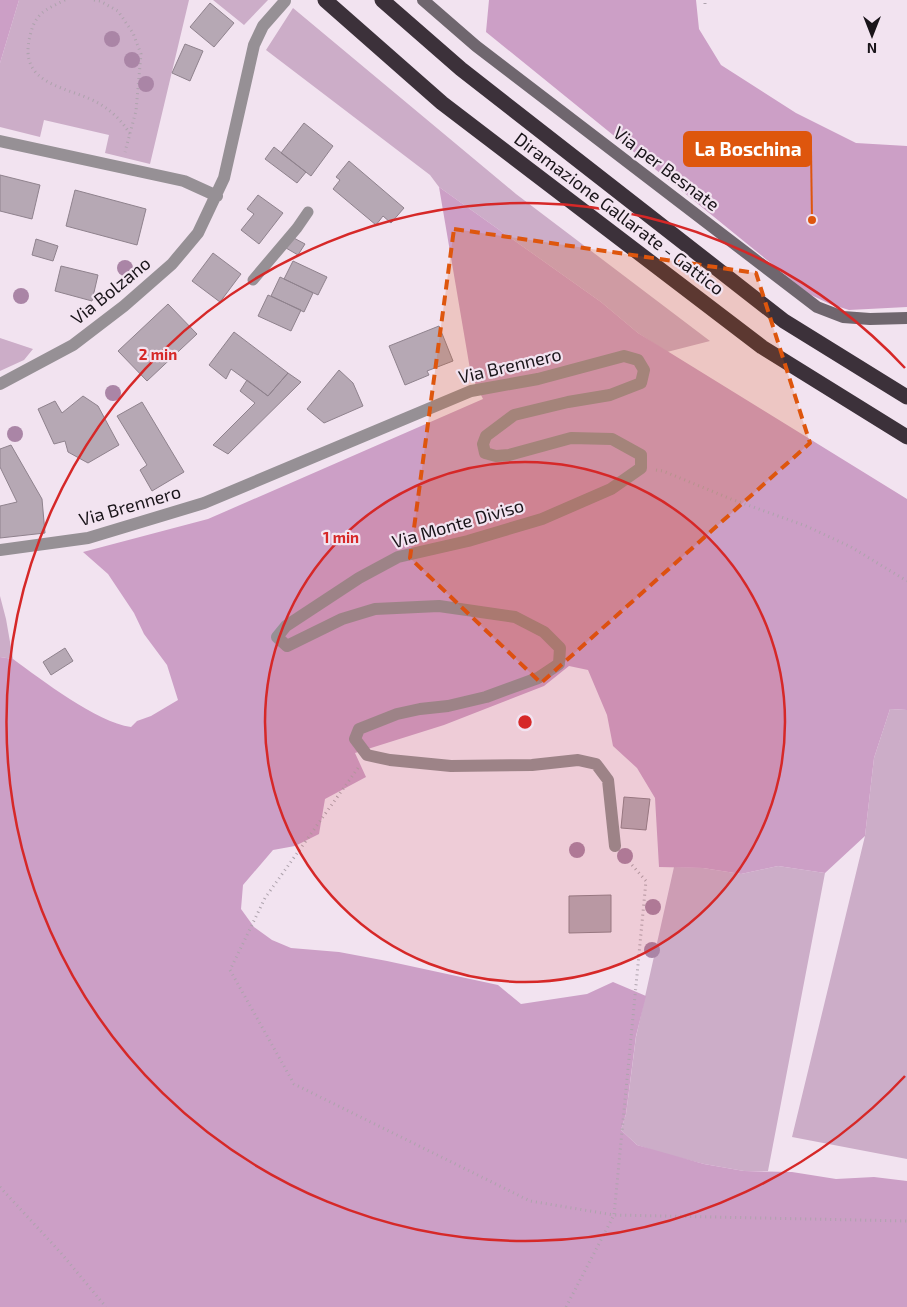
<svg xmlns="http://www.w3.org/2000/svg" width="907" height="1307" viewBox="0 0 907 1307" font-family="'Exo 2',sans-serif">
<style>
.green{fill:#ccadc8}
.forest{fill:#cc9fc6}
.building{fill:#b6a8b4;stroke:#8f828d}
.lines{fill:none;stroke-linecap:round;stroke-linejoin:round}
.path{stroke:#aea3ad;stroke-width:3;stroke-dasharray:1 4;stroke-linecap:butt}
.lane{stroke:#969095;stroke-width:11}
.street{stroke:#969095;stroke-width:12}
.secondary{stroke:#6f666e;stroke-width:12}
.highway{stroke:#3c313a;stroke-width:15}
.tree{fill:#aa85a6}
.marked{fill:#de560d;fill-opacity:0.2;stroke:#de560d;stroke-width:4;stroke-dasharray:10 6;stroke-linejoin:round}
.ring{fill:none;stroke:#d62828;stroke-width:2.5}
.labels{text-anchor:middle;stroke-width:4.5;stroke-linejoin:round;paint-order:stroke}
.street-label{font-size:18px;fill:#191419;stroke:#f2e3f0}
.centre{fill:#d62828;stroke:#f2e3f0;stroke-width:2.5}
.ring-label{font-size:15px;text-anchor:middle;font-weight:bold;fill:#d62828;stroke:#f2e3f0;stroke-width:4.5;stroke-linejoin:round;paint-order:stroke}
.leader{fill:none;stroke:#de560d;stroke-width:2}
.callout-dot{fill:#de560d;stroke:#f2e3f0;stroke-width:2}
.callout{fill:#de560d;stroke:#de560d;stroke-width:2}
.callout-label{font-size:19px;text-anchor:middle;font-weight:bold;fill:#fff}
</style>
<rect width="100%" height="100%" fill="#f2e3f0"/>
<path class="green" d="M19,0H189L150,164L105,153L109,135L44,120L40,137L0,127V63Z
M213,0H268L244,25Z
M293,8L516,194L710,341L667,352L638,333L601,302L439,187L430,175L266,50Z
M0,338L33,349L24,360L0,371Z
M0,596L6,619L13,659L0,657Z
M890,709L907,710V1159L792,1137L865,836L874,758Z
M778,866L825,873L768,1171H744L704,1164L661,1153L637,1145L621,1130L626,1114L636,1037L674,867L703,868L741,874Z"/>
<path class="forest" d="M0,0H19L0,63Z
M489,0H696L699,29L721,65L796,113L856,143L907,146V307L849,310L830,304L809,294L486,32Z
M439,187L601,302L638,333L907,499V710L890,709L874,758L865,836L825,873L778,866L741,874L703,868L659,867L655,798L637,768L613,746L607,715L588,670L569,666L544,686L444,725L355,753L366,777L325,799L319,834L295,846L273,850L243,885L241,909L254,927L272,940L291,948L339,952L387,961L498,985L521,1004L587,994L613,982L646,996L636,1036L626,1114L621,1130L637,1145L704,1164L744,1171L792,1172L836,1179L874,1177L907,1181V1307H0V657L13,659C42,680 96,722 131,727L137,721L151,716L178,700L167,665L144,634L134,613L108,574L83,552L208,519L483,399L471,375Z"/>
<path class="building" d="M210,3L234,23L214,47L190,27Z
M185,44L203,51L190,81L172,73Z
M304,123L333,146L311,176L281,153Z
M274,147L306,172L297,183L265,159Z
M349,161L404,208L391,223L383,216L376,225L333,189L340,180L336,177Z
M0,175L40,185L32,219L0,211Z
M75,190L146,209L137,245L66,226Z
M258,195L283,213L259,244L241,230L254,214L247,209Z
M292,237L305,244L298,255L286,248Z
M36,239L58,246L53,261L32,255Z
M213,253L241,274L220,302L192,281Z
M293,261L327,277L318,295L284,279Z
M61,266L98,275L92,301L55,291Z
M280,277L313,293L304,312L271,296Z
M268,295L301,310L291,331L258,316Z
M168,304L197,334L147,381L118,351Z
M439,326L453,361L427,371L429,375L405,385L389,346Z
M234,332L288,373L268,396L231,369L226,379L209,365Z
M339,370L353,383L363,406L324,423L307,409Z
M288,373L301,382L228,454L213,445L255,403L240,391L247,380L268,396Z
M83,396L98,406L119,445L88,463L68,452L65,441L54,444L38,409L55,401L62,413Z
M142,402L184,472L152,491L140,470L147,465L117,416Z
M11,445L42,499L45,533L0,538V506L17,502L0,467V449Z
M65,648L73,661L51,675L43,662Z
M624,797L650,799L646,830L621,828Z
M611,895V932L569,933V896Z"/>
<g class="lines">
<path class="path" d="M65,0C45,10 35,13 30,36C17,87 70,86 100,104C113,112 122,121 130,134
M94,0L100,1L118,11L133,33L141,54L136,111L125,152
M705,4V0
M656,470L663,471L731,499L806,526L851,547L907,581
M358,768L265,898L230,970L294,1084L530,1201L614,1215L646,881L625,857
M0,1187L61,1253L106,1307
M566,1307L614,1215L907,1221"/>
<path class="lane" d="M253,280L297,228L308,212"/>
<path class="street" d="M0,141L184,181L217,196
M0,384L73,345L124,306L172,264L198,233L224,178L254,45L263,26L285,1
M0,550L88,538L204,503L471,391L538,379L624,356L638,360L644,370L641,383L610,395L568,402L514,415L486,436L483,444L485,453L496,456L509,455L571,438L612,439L641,455V468L611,489L542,519L468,541L398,557L359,578L286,626L277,637L287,646L342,619L375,609L439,606L515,617L544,632L560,648L559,664L538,678L486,697L448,706L420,709L397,714L359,729L355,739L367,755L390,760L451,766L532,765L578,760L596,764L608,780L615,846"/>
<path class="secondary" d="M423,0L476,46L817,307L843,317L870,319L907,318"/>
<path class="highway" d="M325,0L442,103L762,347L907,437
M382,0L461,69L784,321L907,397"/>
</g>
<g class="tree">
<circle cx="112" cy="39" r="8"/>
<circle cx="132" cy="60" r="8"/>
<circle cx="146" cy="84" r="8"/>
<circle cx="125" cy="268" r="8"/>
<circle cx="21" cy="296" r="8"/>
<circle cx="113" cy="393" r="8"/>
<circle cx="15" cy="434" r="8"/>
<circle cx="577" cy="850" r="8"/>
<circle cx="625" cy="856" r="8"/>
<circle cx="653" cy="907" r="8"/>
<circle cx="652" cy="950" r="8"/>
</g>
<path class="marked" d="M454,229L756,273L810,443L541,683L410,558Z"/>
<circle cx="525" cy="722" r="260" fill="#d62828" fill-opacity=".12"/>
<g class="ring">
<circle cx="525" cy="722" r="260"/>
<path d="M905 1076A519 519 0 1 1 905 368"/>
</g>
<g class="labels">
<g class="street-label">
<text transform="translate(666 169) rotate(37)" y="6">Via per Besnate</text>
<text transform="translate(619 214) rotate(37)" y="6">Diramazione Gallarate - Gattico</text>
<text transform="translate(111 291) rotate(-39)" y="6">Via Bolzano</text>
<text transform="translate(510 366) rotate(-13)" y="6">Via Brennero</text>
<text transform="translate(130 506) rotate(-16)" y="6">Via Brennero</text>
<text transform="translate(458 524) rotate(-16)" y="6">Via Monte Diviso</text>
</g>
</g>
<circle cx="525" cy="722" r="8" class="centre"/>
<g class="ring-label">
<text x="158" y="360">2 min</text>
<text x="341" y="543">1 min</text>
</g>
<path class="leader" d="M812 220L811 149"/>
<circle class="callout-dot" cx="812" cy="220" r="5"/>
<rect class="callout" x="684" y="132" width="127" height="34" rx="5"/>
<g class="callout-label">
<text x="748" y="156">La Boschina</text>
</g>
<g transform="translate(872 35) rotate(180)" stroke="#f2e3f0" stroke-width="4" paint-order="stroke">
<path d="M0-4L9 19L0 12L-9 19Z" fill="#191419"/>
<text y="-8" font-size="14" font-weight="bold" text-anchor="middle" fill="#191419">N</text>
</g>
</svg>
